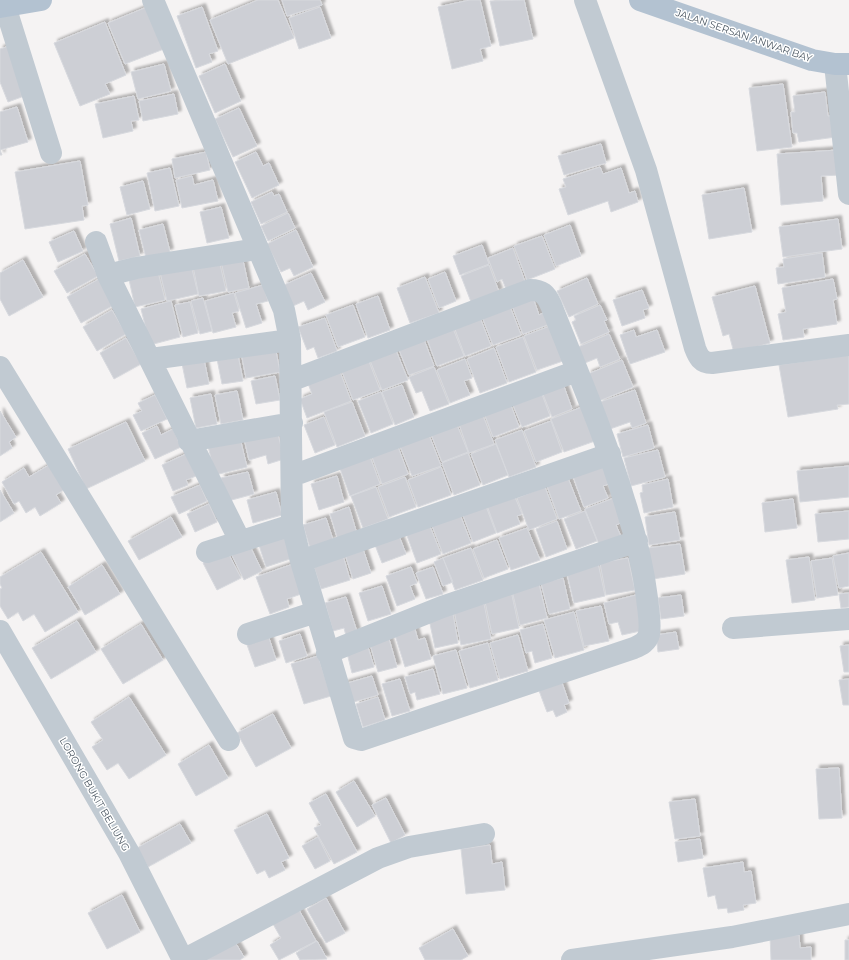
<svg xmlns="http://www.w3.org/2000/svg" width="849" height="960" viewBox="0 0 849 960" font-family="Montserrat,sans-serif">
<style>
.building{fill:#cdcfd5;stroke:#d7d9de;filter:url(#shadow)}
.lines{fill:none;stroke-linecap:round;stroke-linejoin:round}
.minor{stroke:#c1cad2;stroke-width:22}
.major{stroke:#b3c2d1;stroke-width:22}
.labels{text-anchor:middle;stroke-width:3;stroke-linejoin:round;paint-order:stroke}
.street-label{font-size:10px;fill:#4a5661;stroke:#fff}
</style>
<defs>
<filter id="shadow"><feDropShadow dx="3.5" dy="-3.5" stdDeviation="1" flood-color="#0004"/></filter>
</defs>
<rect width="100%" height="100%" fill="#f5f3f3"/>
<path class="building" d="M258,0H278L294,38L228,64L210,20Z
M282,0H320L322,5L287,16Z
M470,0H480L491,46L480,49L483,61L452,69L438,7Z
M524,0L533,39L500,46L490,1Z
M147,7L164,49L125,64L108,23Z
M202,7L218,51L209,54L212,62L196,68L177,16Z
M320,7L331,38L299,49L289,18Z
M105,22L126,75L105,84L110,94L80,106L54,43Z
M9,46L27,95L8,102L0,82V49Z
M164,64L171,91L138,99L131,72Z
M225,64L241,101L215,113L199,76Z
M783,84L792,147L757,151L749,88Z
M825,92L828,116H833L836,137L799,142L797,133H793L791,112H795L793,96Z
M174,94L178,114L143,121L139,101Z
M134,96L139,120L131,121L133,131L103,138L95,104Z
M17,107L28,142L0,150L2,155H0V112Z
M239,108L257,146L233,157L215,119Z
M601,144L606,163L564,175L558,156Z
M838,150L840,175L821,176L823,201L781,205L777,154Z
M206,152L210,170L175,178L172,159Z
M256,152L263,166L269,163L279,185L252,198L235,162Z
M80,161L88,205L82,206L84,220L25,229L15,172Z
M600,167L603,174L621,168L629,193L635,191L638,202L611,212L608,201L568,215L559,189L566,187L563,179Z
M170,168L179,206L155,211L147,173Z
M192,176L194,185L213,180L218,201L182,208L176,180Z
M143,181L150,209L127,215L120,187Z
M744,188L752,232L709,239L702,195Z
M272,192L274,196L279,194L287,212L261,224L251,202Z
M221,207L229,238L207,243L200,212Z
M288,213L295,228L268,241L261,226Z
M131,218L140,256L119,261L110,224Z
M838,219L842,249L783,257L779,227Z
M163,224L170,252L146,258L139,230Z
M570,225L581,256L556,266L544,235Z
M296,230L313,267L294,276L290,268L281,272L267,244Z
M74,231L83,251L58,262L49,242Z
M542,236L555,269L527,280L514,246Z
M482,245L489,264L460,275L453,256Z
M513,248L525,282L506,289L502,279L497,282L488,258Z
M822,253L825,277L778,284L776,268L784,267L783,259Z
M85,254L98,276L67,293L54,271Z
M242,256L249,288L228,292L221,261Z
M23,260L43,297L9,316L0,299V273Z
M219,260L226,291L199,296L193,266Z
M190,261L198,294L167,301L159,268Z
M489,265L499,292L471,302L461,276Z
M157,268L165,300L135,307L128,275Z
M445,272L456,301L439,308L428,279Z
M311,273L325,302L308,310L304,301L293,306L284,285Z
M425,277L439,313L410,323L397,288Z
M587,278L598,304L569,317L557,291Z
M99,279L114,305L81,323L67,297Z
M833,279L837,299L833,300L837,324L803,329L804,337L783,340L778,314L786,312L782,288Z
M263,285L268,301L256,304L262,323L246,328L235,293Z
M755,286L770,343L734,353L729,334L723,336L712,297Z
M642,290L649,308L643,310L645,318L622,326L613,300Z
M234,293L239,311L232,313L236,327L213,333L205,301Z
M532,295L539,315L545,312L550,324L523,334L511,303Z
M378,296L390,330L368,338L356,304Z
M203,298L212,331L200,334L191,301Z
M171,301L180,337L150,345L141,309Z
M190,302L198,333L183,337L175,305Z
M509,304L521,335L493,345L481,314Z
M353,305L365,337L338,347L326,315Z
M600,305L607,320L604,321L609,332L581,344L572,322L576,320L574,316Z
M112,310L126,334L97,351L83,327Z
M479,315L491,346L465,356L453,324Z
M325,318L337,351L318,358L314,347L307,350L298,327Z
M452,326L464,356L437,366L426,336Z
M550,326L563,361L537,370L524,336Z
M634,330L636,337L657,330L665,352L630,364L620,335Z
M609,334L620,359L600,367L597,358L585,363L578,347Z
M423,337L434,366L409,375L398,347Z
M523,337L536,372L509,382L496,347Z
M126,338L141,364L114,379L100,353Z
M275,346L280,372L246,378L241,352Z
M395,348L408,380L382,390L369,358Z
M494,348L507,383L480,393L467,359Z
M237,350L243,381L222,384L216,354Z
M203,355L209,384L187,388L181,359Z
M849,355V404L837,405L838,409L788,417L779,365Z
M368,359L380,390L353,400L341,369Z
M465,359L472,378L464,381L470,395L450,403L437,370Z
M622,360L633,387L599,401L588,374Z
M434,367L449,404L430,411L422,391L416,393L409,377Z
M339,369L351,401L307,418L300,399L312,394L307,381Z
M275,376L280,400L256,404L251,381Z
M562,381L572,409L552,417L541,389Z
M402,385L414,417L395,425L382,392Z
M540,389L550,416L522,427L511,400Z
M635,390L646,423L632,428L630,422L610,429L600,402Z
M237,391L243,420L221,424L215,395Z
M381,392L393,424L371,433L358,401Z
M211,394L217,424L196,428L190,398Z
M155,395L167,419L141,431L133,415L142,411L138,403Z
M509,400L519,427L493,437L483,410Z
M352,402L365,436L337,447L324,412Z
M582,407L595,441L564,452L551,419Z
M0,411L16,437L9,442L12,448L0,456Z
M482,413L494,444L469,453L458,421Z
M324,417L335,445L315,453L304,425Z
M455,420L468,452L442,462L429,429Z
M551,421L562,452L536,462L524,431Z
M126,422L145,461L86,489L68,449Z
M648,425L654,448L623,457L617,434Z
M157,426L161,435L173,429L181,447L155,459L142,433Z
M277,430L284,459L268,464L266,455L249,460L244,438Z
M427,430L441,466L412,476L398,441Z
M522,430L536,467L509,477L495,440Z
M239,434L247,467L215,475L207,442Z
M397,444L408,474L382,484L371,454Z
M496,444L508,475L483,485L471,454Z
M658,450L665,477L631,486L624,458Z
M468,453L480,485L454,495L442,463Z
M186,454L196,476L186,480L188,485L173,491L162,465Z
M369,454L380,484L350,496L339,466Z
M54,462L69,486L56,495L61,503L40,516L35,507L26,513L19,501L14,504L2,482L24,468L29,477Z
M604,465L611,483L603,486L608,498L584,507L573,476Z
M849,466V497L800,502L797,471Z
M441,467L451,495L418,507L408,480Z
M248,472L254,494L228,501L221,478Z
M337,476L344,502L319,510L311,484Z
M405,477L416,507L389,517L378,487Z
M568,478L581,511L559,519L547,486Z
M668,479L673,507L644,513L640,493L643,492L642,485Z
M200,485L207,501L179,514L171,497Z
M376,487L388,519L363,528L351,496Z
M545,487L557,519L529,530L517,498Z
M0,490L14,513L0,522Z
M512,490L522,514L517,516L520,524L497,533L485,500Z
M276,492L282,515L253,523L247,500Z
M614,498L623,522L616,525L622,539L600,547L585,509Z
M793,499L797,528L765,532L762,503Z
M484,501L496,533L473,542L461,510Z
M209,504L217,522L195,532L187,514Z
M349,507L357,534L338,540L330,514Z
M585,511L597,541L576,549L564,519Z
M849,511V539L818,542L815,514Z
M459,512L471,543L443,554L431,523Z
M675,512L680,540L649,545L645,517Z
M171,517L182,537L139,560L128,541Z
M326,518L333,540L310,548L303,525Z
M557,521L567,549L546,557L536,529Z
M429,524L441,554L417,563L406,533Z
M527,528L540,560L511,570L499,538Z
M284,533L293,558L266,567L258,542Z
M399,536L406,554L382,563L375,545Z
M497,540L508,569L484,578L473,549Z
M248,542L262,571L244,580L230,551Z
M680,544L685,574L653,579L648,548Z
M362,546L371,573L353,579L344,551Z
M471,548L483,580L455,590L443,558Z
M227,551L241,578L217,590L203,563Z
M41,552L78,612L45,632L34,614L23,621L18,612L8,619L0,606V589L2,588L0,584V577Z
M342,552L350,580L321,589L312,561Z
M849,553V586L839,588L833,556Z
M809,557L815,600L792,603L786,560Z
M443,558L453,582L443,586L434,562Z
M628,558L635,590L606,595L600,563Z
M832,558L838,595L817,598L811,561Z
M598,563L605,596L574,603L566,569Z
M293,564L304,593L287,599L289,607L270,614L256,577Z
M102,565L120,594L85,615L68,587Z
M411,567L417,583L410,586L415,599L397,606L386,576Z
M433,567L443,594L426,599L416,573Z
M563,578L570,609L549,614L541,583Z
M539,584L547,618L520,625L512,590Z
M382,586L391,614L368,621L359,593Z
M511,591L519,628L492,634L484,597Z
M849,593V607L841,608L839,594Z
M636,595L645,630L622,635L618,622L609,624L604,603Z
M681,595L684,616L661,619L658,598Z
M346,597L357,632L346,636L344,628L333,631L325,603Z
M484,604L491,639L461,645L454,610Z
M601,606L609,641L584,646L576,611Z
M574,612L584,650L555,658L544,620Z
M453,614L458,643L435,648L429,619Z
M77,621L96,652L51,679L32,648Z
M141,624L163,660L123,684L101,649Z
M543,624L552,658L535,663L532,651L526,653L520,630Z
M414,626L418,640L425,638L431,659L405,667L394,632Z
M676,632L679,649L658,652L656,635Z
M300,634L307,656L286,663L279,641Z
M268,635L276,660L255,667L246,642Z
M518,635L528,671L500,679L490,643Z
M389,639L397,667L378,672L370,644Z
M488,643L498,680L470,688L459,651Z
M849,645V672H844L840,646Z
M368,647L374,667L352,673L347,653Z
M456,650L467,688L443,694L433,656Z
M318,656L331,696L304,704L291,664Z
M433,669L440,694L417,700L415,692L410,694L405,677Z
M372,676L378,695L350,703L344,684Z
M400,679L410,711L392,716L382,684Z
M849,679V705H843L839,680Z
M561,680L569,703L564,705L567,712L556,717L553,710L547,712L538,688Z
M129,697L166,755L129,779L118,763L107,770L92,747L103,740L91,722Z
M378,697L385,720L363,727L356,704Z
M273,714L291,748L256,767L237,733Z
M209,745L228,778L196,796L178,764Z
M839,768L842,818L819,819L816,769Z
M354,781L375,816L357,827L336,792Z
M326,794L357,852L334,864L314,828L321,825L309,803Z
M386,798L405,835L391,843L372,805Z
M695,799L700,836L675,839L669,802Z
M267,814L289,858L281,862L285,870L269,878L265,870L257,874L234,830Z
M180,824L191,843L148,867L137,848Z
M318,837L330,861L315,869L302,846Z
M700,839L703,858L678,862L675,842Z
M490,845L492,864L502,862L505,890L466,894L461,849Z
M743,862L744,872L751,871L756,903L743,905L744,910L728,913L727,908L718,909L715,895L708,897L703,868Z
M122,895L140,932L107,949L88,913Z
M326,898L345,933L326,943L307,909Z
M299,910L316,941L279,960L270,945L281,938L273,924Z
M453,929L468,956L461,960H425L419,948Z
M799,935L800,948L811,947V960H771L770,936Z
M232,937L244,957L240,960H198Z
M845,940H849V960H845Z
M317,941L327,959L300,960L296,953Z"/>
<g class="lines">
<path class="minor" d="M153,0L284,310L290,340L292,525L301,561L354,738L361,740L634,648C641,645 647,642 649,634C651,623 648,609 647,598C643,565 635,534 625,503C605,435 577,371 551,305C546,294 542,290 530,290L290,381
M585,0L646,170L695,348C698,356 701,363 712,363L849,345
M5,6L51,153
M835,64L849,194
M96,242L108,275L240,541
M108,275L136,268L257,249
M151,359L290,340
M0,367L229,740
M189,441L292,423
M292,476L577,371
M207,552L292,525
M301,561L610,454
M733,628L849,619
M0,631L129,853L183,960
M248,634L316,612
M327,653L442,607L637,541
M183,960L378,858L409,847L484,834
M572,960L732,937L849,914"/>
<path class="major" d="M640,0L812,60L835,64H849
M0,7L41,0"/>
</g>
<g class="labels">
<g class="street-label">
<text transform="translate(744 35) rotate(19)" y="4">JALAN SERSAN ANWAR BAY</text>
<text transform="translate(95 794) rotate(60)" y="4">LORONG BUKIT BELIUNG</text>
</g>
</g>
</svg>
